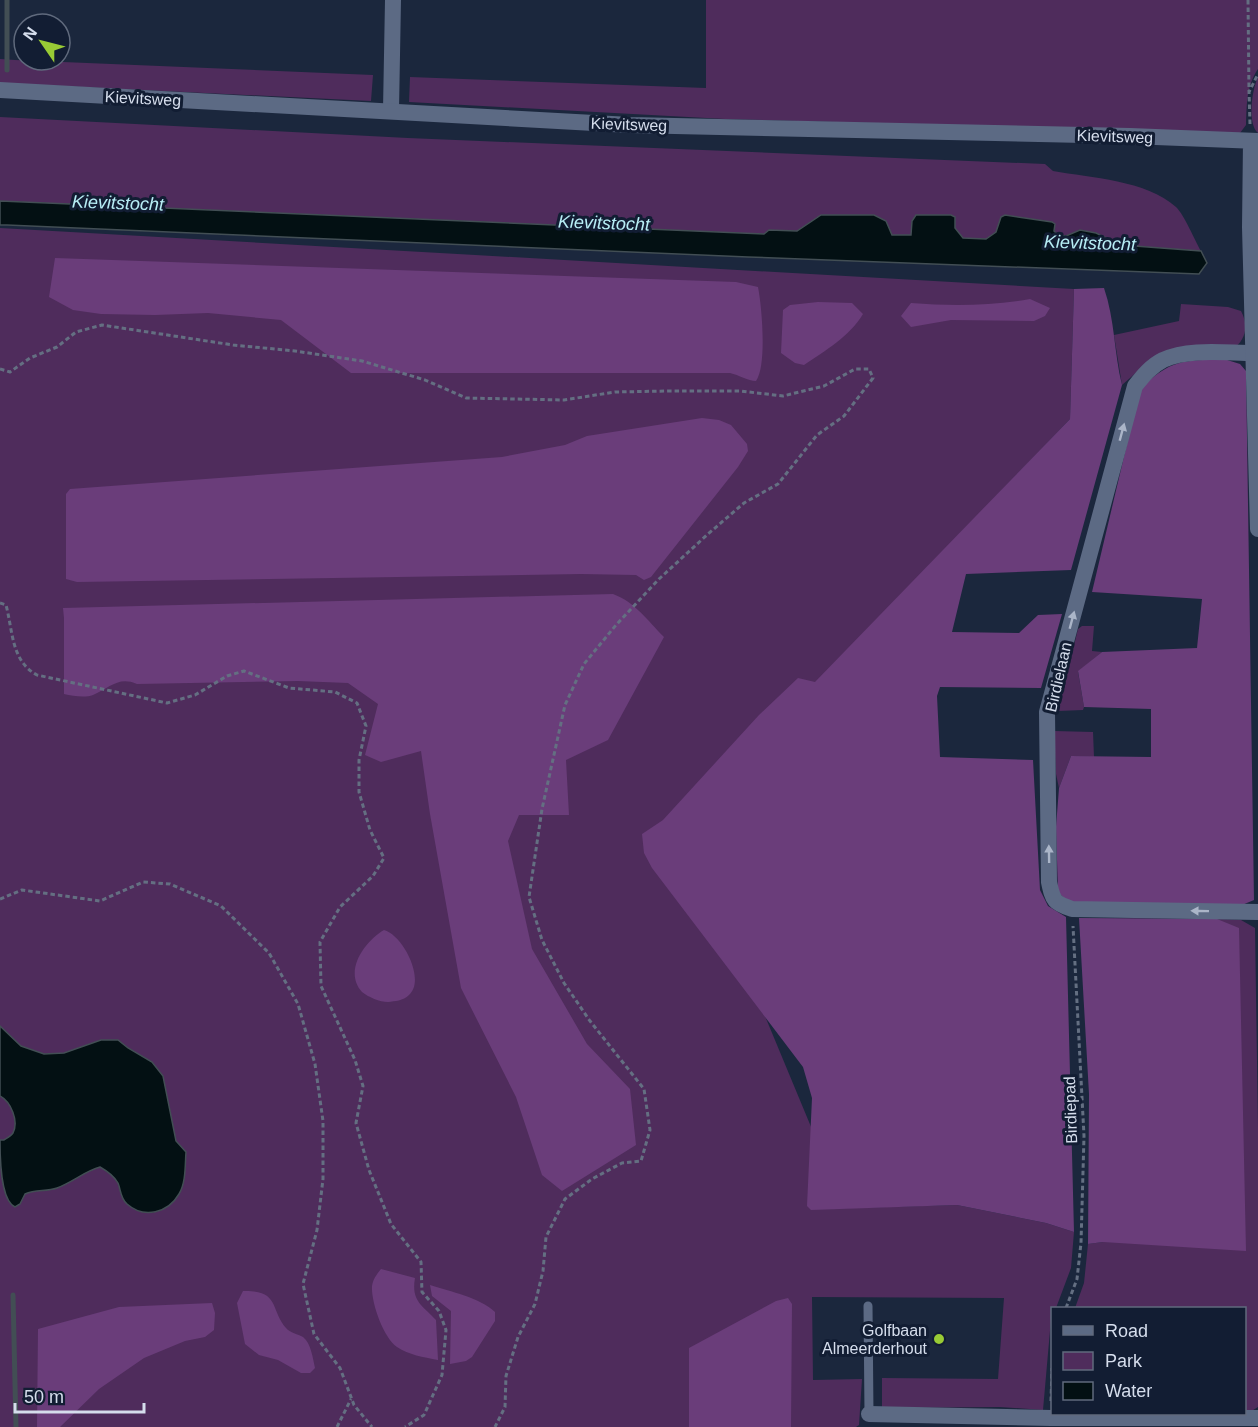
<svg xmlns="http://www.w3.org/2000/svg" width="1258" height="1427" viewBox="0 0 1258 1427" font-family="Arial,sans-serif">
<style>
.green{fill:#4f2c5c}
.forest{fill:#6a3d7a}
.water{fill:#031013;stroke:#424e54;stroke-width:1.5}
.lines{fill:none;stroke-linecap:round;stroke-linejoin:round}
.stream{stroke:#424e54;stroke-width:5}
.path{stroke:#646f82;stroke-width:3;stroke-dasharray:4.5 3;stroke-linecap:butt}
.service{stroke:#5c6a84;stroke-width:9}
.minor{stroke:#5c6a84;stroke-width:16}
.tertiary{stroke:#5c6a84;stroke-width:16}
.oneway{fill:#abb5c8}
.poi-dot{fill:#99cb35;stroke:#121d33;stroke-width:2}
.labels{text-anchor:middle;stroke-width:6;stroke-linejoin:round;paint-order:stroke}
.street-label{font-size:16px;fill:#d5ddec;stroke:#121d33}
.poi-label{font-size:16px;fill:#d5ddec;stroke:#121d33;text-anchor:end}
.water-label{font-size:18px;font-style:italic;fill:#b7edf5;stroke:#121d33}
</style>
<rect width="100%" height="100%" fill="#1b273d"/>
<path class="green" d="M706,0H1258V69C1246,87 1247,104 1246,125L1240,133L725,119L409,102L410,77L706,88Z
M0,59L15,60L373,75L371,101L0,83Z
M1258,77V133C1247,124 1252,89 1258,77Z
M0,117L408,138L1045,164L1053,171C1091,178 1146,180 1176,207C1185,216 1194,239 1201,251L1121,245L1113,240L1080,230C1071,234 1064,239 1055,233L1052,222L1005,215L1001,217L996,232L986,239L963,238L955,228V217L951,215H916L912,221V235H891L886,222L821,215L797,231L769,230L765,234L0,201Z
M0,228L1074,289L1070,419L801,700L755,992L819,1146L816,1209L957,1205L1046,1223L1074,1232L1071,1268L1056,1308H1052L1043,1410L1000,1407L882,1408V1378L998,1379L1004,1298L812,1297L813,1380L862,1379L859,1425L856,1427H0Z
M1181,304L1228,307L1241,311C1249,326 1246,340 1232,350L1154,357L1122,385L1114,335L1179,321Z
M1082,626H1094L1092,651L1102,652L1078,672L1084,707L1083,710L1058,711L1078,629Z
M1054,731L1093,732L1094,757L1071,756L1059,788L1056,774Z
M1217,919L1241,920L1255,928L1258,1127V1407L1250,1412H1245L1244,1308H1075L1084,1283L1088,1244L1103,1242Z"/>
<path class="forest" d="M55,258L736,282L758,287C762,307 767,366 756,381C748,381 739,375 730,373H351L281,320L208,313L155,315L101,314L73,310L49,297Z
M1104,288C1115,320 1114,353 1122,385L1071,570L966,574L952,632L1019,633L1038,615L1062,614L1041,688L940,687L937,696L940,757L1033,760L1040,890L1048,906L1066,917L1074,1232L1046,1223L957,1205L811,1210L807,1206L812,1098L803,1067L652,868L644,853L642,834L663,820L759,715L798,678L815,682L1070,419L1074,289Z
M1030,299L1050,308L1045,316L1034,321L951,320L911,327L901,316L911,303C950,306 991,306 1030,299Z
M818,302L852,303L863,314C849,337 826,350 804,365L795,363L781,353L783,310L790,305Z
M1224,359L1240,364L1246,371L1254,900L1242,905L1068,902L1058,892L1056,827L1059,788L1071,756L1151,757V709L1084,707L1078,671L1102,652L1197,648L1202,599L1092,592L1140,389C1171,359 1182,361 1224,359Z
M702,418L719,420L731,425L747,444L748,451L738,467L651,577L644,580L636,575L581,574L77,582L66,579V494L70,489L502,457L565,445L587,436Z
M613,594C635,602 648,621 664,637L608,740L566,760L569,815H519L508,841L532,949L587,1044L630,1089L636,1145L562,1191L542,1175L516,1097L461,988L430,814L421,751L381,762L365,755L378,704L348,683L298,681L137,684C118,676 110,688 93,695C85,698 73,696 64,694V618L63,608Z
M1079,918L1217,919L1239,928L1246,1251L1103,1242L1088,1244L1089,1094Z
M384,930C403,935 426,980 409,995C403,1001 395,1001 388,1002C380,1002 368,997 362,992C343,971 365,941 384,930Z
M381,1269L415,1278C411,1301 422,1305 436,1320L438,1360C423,1357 409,1355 397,1347C383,1337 371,1302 372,1286C373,1279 377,1274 381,1269Z
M430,1285C451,1292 479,1297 495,1312V1321L472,1357L466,1361L450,1364L451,1311L432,1296Z
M243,1291C280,1290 270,1309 286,1328C290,1333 298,1334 303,1337C311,1343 313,1359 315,1368L310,1373H301L278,1360L259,1355L245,1344L237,1303Z
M788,1298L792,1304L791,1427H689V1348L776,1301Z
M212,1303L215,1313L214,1330L205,1337L185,1341L144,1358L99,1389L60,1427H37L38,1329L119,1307Z"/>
<path class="water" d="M0,201L764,234L769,230L797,231L821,215H874L886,221L892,235H911L912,221L916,215H951L955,217V228L963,238L986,239L996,232L1001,217L1005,215L1052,222L1055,224L1054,231L1058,235L1066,236L1080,230L1096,233L1121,245L1201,251L1207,263L1199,274L748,257L7,225H0Z
M0,1026L21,1046L44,1054L64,1053L101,1040H118L128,1048L152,1062L163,1076L176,1141L186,1152C185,1165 186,1183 179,1194C168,1213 144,1219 127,1204C120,1198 121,1190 118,1183C114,1176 107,1171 100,1167C85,1171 73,1182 57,1188C46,1192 36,1189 25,1194L20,1204L15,1207C0,1200 0,1157 0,1140H4C7,1138 11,1136 13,1133C19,1121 11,1102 0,1096Z"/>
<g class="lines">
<path class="stream" d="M7,0V70
M13,1295L16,1427"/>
<path class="path" d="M1248,0L1249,92
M1250,124L1249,92L1258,74
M0,369L10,372L30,358L57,347L76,332L102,325L233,345L295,351L362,361L425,380L466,398L564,400L615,392L669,391H740L783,396L824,386L855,369H869L873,378L844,416L817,435L778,484L744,503L708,534L659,579L616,625L584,664L565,705L542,809L529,897L542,940L564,983L590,1021L644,1089L650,1130L641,1161L622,1163L592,1179L565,1199L546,1237L543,1271L535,1304L518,1337L506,1376L505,1407L495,1427
M0,603L6,605C13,631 11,661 37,675L167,703L195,695L227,676L244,671L289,688L335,692L357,703L366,726L359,760V792L370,830L384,858L373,876L340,907L320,942L321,986L355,1060L363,1086L356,1123L369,1170L391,1224L421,1262L422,1292L439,1311L446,1330L442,1375L424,1415L405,1427
M0,899L22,890L100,901L143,882L170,884L221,906L269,953L298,1004L315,1064L323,1121V1179L317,1230L303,1284L314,1334L340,1368L354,1405L372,1427
M1066,1308L1077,1279L1081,1243L1084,1136L1073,926
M1051,1401L1052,1368
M337,1427L351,1399"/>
<path class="service" d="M868,1306L869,1414"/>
<path class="minor" d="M391,110L393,0
M1254,353C1225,353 1189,348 1163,360C1151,366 1143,376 1135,386L1047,712L1049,882C1053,901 1054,903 1072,909L1258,912
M869,1414L1051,1418H1258"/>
<path class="tertiary" d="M0,90L630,125L1130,136L1258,141
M1251,141L1250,227L1258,529"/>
</g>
<defs><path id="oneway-solid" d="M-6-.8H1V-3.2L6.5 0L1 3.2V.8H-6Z" transform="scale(1.5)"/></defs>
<g class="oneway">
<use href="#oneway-solid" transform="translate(1122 432) rotate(-75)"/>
<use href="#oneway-solid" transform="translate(1072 620) rotate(-75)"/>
<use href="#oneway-solid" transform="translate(1049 854) rotate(-91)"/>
<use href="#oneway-solid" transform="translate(1200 911) rotate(-179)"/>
</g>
<circle class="poi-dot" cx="939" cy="1339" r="6"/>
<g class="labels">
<g class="street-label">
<text transform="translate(143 98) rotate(3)" y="6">Kievitsweg</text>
<text transform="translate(629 124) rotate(2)" y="6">Kievitsweg</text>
<text transform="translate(1115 136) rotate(2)" y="6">Kievitsweg</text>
<text transform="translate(1058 677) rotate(-77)" y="6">Birdielaan</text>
<text transform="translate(1070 1110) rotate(-92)" y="6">Birdiepad</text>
</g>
<g class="poi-label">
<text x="927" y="1336">Golfbaan<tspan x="927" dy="18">Almeerderhout</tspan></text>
</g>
<g class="water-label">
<text transform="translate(118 203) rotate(2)" y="6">Kievitstocht</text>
<text transform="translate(604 223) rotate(2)" y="6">Kievitstocht</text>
<text transform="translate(1090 243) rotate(2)" y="6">Kievitstocht</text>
</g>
</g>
<rect x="1051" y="1307" width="195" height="108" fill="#121d33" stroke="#606a7d" stroke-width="1.5"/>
<rect x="1063" y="1326" width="30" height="9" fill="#5c6a84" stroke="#606a7d" stroke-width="1.5"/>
<text x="1105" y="1337" font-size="18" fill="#d5ddec">Road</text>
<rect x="1063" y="1352" width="30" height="18" fill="#4f2c5c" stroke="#606a7d" stroke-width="1.5"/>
<text x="1105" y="1367" font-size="18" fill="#d5ddec">Park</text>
<rect x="1063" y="1382" width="30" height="18" fill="#031013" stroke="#606a7d" stroke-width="1.5"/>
<text x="1105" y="1397" font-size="18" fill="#d5ddec">Water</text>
<g transform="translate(42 42) rotate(305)"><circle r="28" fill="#121d33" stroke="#606a7d" stroke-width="1.5"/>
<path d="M0-4.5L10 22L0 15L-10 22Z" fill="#99cb35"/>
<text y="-9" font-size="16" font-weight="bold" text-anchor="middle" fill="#d5ddec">N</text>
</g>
<path d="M15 1403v9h129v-9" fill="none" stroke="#d5ddec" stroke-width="3"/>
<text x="24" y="1403" font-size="18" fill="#d5ddec" stroke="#121d33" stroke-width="4.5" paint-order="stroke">50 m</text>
</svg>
